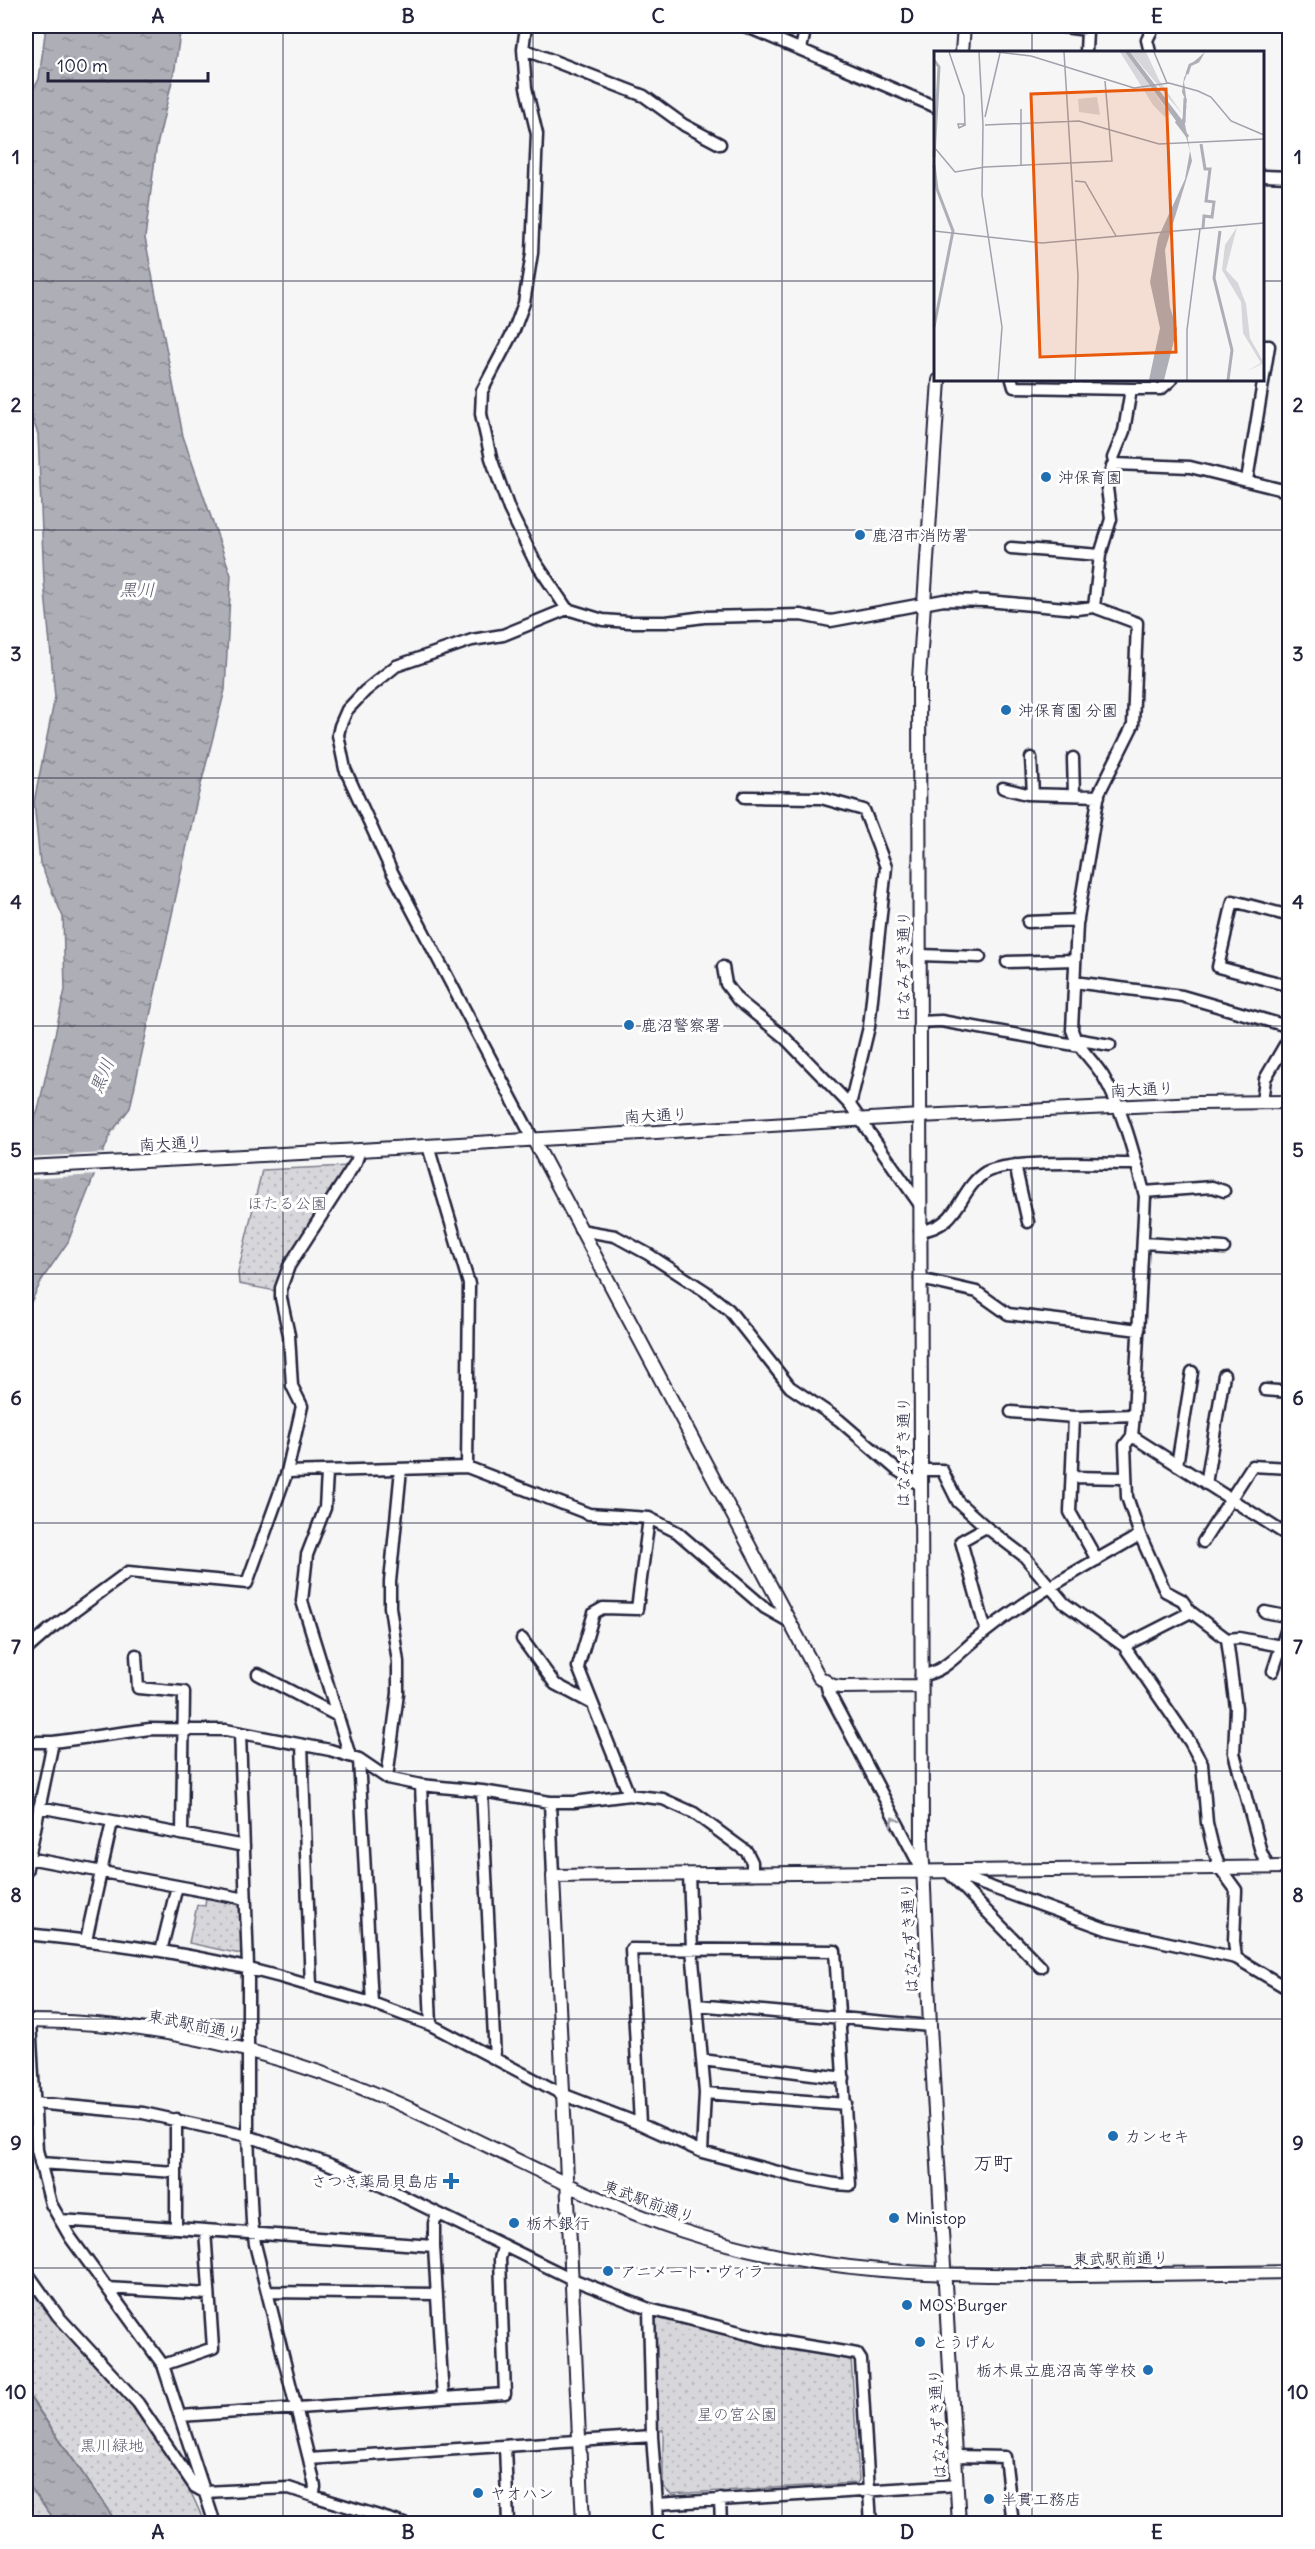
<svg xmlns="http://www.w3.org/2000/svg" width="1315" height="2549" viewBox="0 0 1315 2549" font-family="Delius,'Klee One',sans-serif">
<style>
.park{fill:url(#park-dots);stroke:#7c7c8b;stroke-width:1.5}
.water{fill:url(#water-ripples);stroke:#767685;stroke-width:1.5}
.pier{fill:#f6f6f7}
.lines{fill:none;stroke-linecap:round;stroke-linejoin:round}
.minor-casing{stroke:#22223b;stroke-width:15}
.tertiary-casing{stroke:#22223b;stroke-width:16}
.minor{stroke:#fff;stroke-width:10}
.tertiary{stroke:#fff;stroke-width:12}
.oneway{stroke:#9c9ca7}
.grid{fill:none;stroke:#22223b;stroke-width:1.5;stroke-opacity:0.55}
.poi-dot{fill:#1f6fb2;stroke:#fff;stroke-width:2}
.labels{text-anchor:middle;stroke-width:6;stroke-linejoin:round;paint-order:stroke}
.poi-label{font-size:16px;fill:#22223b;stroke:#fff;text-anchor:start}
.street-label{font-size:16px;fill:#22223b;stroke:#fff}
.park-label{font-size:16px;fill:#58586b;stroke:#fff}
.water-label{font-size:18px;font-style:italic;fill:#5a5a6d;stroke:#fff}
.quarter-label{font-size:20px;fill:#22223b;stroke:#fff}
.inset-river{fill:none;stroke:#aeaeb7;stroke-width:3}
.inset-road{fill:none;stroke:#a1a1ac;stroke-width:1.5}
.view{fill:#e8590c;fill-opacity:0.15;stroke:#e8590c;stroke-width:3}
.inset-edge{fill:none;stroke:#22223b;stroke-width:3}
.neatline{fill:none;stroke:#22223b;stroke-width:2}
.grid-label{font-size:20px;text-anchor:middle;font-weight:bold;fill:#22223b}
</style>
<defs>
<pattern id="park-dots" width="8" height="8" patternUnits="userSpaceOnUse" patternTransform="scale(1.5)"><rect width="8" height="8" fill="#d7d7db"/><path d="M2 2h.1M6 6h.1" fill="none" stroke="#b8b8bd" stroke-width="1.8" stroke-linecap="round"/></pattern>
<pattern id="water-ripples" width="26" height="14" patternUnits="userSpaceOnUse" patternTransform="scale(1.5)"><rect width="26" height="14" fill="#aeaeb7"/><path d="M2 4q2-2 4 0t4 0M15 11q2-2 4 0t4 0" fill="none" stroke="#8d8d96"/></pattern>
</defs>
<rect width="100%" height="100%" fill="#f6f6f7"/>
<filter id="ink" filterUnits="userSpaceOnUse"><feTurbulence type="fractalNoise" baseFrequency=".0167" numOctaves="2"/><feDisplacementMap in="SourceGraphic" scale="12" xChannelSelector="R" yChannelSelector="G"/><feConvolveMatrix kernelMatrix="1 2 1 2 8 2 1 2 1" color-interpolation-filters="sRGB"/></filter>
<g filter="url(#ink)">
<path class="park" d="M348,1166L280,1275L276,1291L239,1284L238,1272L262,1170Z
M206,1896L238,1901L243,1907L245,1955L189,1943L197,1905L205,1906Z
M26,2281C86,2362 168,2425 204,2523H117L26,2391Z
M657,2316L765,2343L851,2358L859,2480L857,2483L671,2494L663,2487V2430L657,2431L652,2319Z
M26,2481L57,2523H26Z"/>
<path class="water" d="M46,26H181L175,68L156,150L145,238L183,436L231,575L225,690L196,804L130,1108L111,1133L68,1242L43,1278L26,1312V1143L38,1110L65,990L63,917L40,863L34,802L55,697L44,582L38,434L26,402V103L39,79Z
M26,2392L117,2523H57L26,2481Z"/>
<path class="pier" d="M107,1153L98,1175L26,1179V1157Z"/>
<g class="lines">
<defs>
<path id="minor" d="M526,26L523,49L526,88L537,134L532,253L524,303L514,330L482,391L481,414L491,458L509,509L534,560L567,609
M745,26L936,107
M1057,26L1087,30L1086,52
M523,49L644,96L684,125L720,144
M801,49L806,26
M1150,52L1147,40L1154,26
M1262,176L1290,177
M1012,380L1014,387L1131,389L1124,431L1113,458L1115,464
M1131,389H1161L1171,380
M1247,480L1269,346H1262
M1011,548L1100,555
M1094,607L1100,555L1111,519L1107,488L1112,466L1115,464L1190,467L1279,489L1290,490
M1031,758L1033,794
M1073,758L1074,795
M1003,788L1027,794L1099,796
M745,797L821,798L864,810L886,867L869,1027L850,1105
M1290,916L1233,901L1218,967L1290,986
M1028,922L1078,920
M920,955L980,957
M1007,962L1074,960
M723,967L726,984L738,1000L784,1037L850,1105L920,1205
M1074,982L1182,996L1290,1027
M920,1022L941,1021L1080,1046
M1075,1039L1110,1045
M1262,1102L1265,1079L1290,1036
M533,1139L391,870L345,769L338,735L340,726L347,710L365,691L396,666L472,640L503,635L567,609L603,620L629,622H666L704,617L801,615L831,621L944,600L987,601L1077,609L1094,607L1137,623L1133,725L1099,793L1077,924L1072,1030C1077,1048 1093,1060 1103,1076C1123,1109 1135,1158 1145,1196L1134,1415L1132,1436L1125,1445L1127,1497L1140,1535L1165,1591L1182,1600L1191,1612L1227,1639L1236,1708L1234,1753L1261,1852L1268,1867
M428,1146L469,1284L467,1467
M1015,1165L1028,1222
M1144,1192L1212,1187L1224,1191
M580,1230L615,1236L648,1254L705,1291L729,1310L790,1387L839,1420L897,1470L920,1485
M920,1231C961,1226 958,1189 986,1172C1010,1159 1105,1164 1137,1164
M1143,1243L1224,1248
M920,1279L977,1292L1008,1314L1139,1330
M1265,1390L1290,1392
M1011,1412L1074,1417
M1132,1436L1290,1537
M1177,1465L1192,1372
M920,1470H942L958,1502L986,1527L1024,1556L1064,1603L1124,1646L1190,1742L1202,1764L1207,1823L1213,1848L1220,1868L1236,1890L1234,1941L1236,1958L1290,1990
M287,1472L302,1406L292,1386L289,1335L281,1298V1288L289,1266L356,1162L360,1150
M327,1473L325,1508L307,1555L302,1601L350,1756
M1072,1477L1125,1478
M1206,1484L1224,1375
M1203,1542L1252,1466L1290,1468
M1097,1560L1070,1512L1074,1417L1134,1415
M1265,1612L1290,1617
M986,1631L961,1541L986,1527
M522,1639L555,1684L591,1703
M1227,1639L1239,1638L1281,1646
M1124,1646L1191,1612
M26,1650L49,1630L128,1572L247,1583L287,1472L467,1467L589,1514L649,1518
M136,1655L138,1688L184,1692L182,1834
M1273,1671L1290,1619
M258,1674L338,1716
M921,1675C943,1673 957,1655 974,1641C1024,1599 1084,1567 1140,1535
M826,1683L828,1691L923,1872
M240,1733L248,1967V2136L252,2222L255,2244L309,2459L315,2487L313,2496L405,2524
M26,1742H53L150,1729L226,1730L330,1750L359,1759L387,1778L421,1785L482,1791L550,1802H574L629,1795L663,1799L694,1813L747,1852L752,1862V1874
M359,1759L372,2003
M387,1778L398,1693V1662L390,1607V1582L401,1469
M421,1785L431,2025
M482,1791L495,2059
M629,1795L578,1667L594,1613L603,1608L637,1609L649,1518L677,1532L765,1608L788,1621
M550,1802L553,1876
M39,1807L244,1846
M28,1858L246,1899
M26,1872L53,1742
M949,1872L1106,1929L1236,1958
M950,1874L1041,1967
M689,1875L692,1949L705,2093L702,2152
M26,1934C125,1944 215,1956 311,1986L302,1745
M86,1940L112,1822
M161,1951L177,1886
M311,1986L372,2003L431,2025L562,2094L640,2124L702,2152L793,2176L835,2184L850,2185L835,1951L631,1949L640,2124
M697,2005L930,2026
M30,2021L37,2150L51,2204L70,2237L163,2365L215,2524
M702,2060L844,2078
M705,2093L846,2104
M35,2103L143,2113L248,2136L326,2163L376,2183L572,2279L649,2309L771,2340L857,2354L861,2360L871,2524
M176,2119V2228
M40,2163L175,2172
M60,2220L434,2246
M26,2271L58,2316L138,2403L195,2487L204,2492L289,2488L313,2496
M107,2288L209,2294
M267,2292L436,2294
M649,2309L652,2436
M163,2365L213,2348L205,2230
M443,2398L505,2394L500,2259L503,2247
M180,2416L443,2398L434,2246V2223L437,2214
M505,2446L508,2524
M955,2456L1005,2457L1013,2524
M309,2459L652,2436L657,2504L957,2485
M720,2499L721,2524
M657,2504L658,2524"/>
<path id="tertiary" d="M962,52L964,26
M939,380L919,679L922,1842L930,2026L959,2524
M533,1139L819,1677L833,1686L841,1687L921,1686
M26,1167L360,1150L920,1116L1198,1103L1290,1102
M26,2021C152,2021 280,2051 395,2102C492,2145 582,2198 683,2231C816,2275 941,2276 1079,2275C1149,2274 1219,2273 1290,2272
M583,2524L553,1876L1290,1867"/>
</defs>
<use href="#minor" class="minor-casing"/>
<use href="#tertiary" class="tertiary-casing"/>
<use href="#minor" class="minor"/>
<use href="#tertiary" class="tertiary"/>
</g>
<defs><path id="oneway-chevron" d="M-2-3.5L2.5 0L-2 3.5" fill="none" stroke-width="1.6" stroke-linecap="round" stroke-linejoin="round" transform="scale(1.5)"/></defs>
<use class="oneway" href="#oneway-chevron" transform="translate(894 1821) rotate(-119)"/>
</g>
<path class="grid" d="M283,26V2524M533,26V2524M782,26V2524M1032,26V52M26,281H936M1262,281H1290M1032,380V2524M26,530H1290M26,778H1290M26,1026H1290M26,1274H1290M26,1523H1290M26,1771H1290M26,2019H1290M26,2268H1290"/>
<g class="poi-dot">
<circle cx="1046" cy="477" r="6"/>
<circle cx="860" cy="535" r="6"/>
<circle cx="1006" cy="710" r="6"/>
<circle cx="629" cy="1025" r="6"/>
<circle cx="1113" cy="2136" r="6"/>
<path d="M448 2172h6v6h6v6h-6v6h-6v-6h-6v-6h6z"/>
<circle cx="894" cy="2218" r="6"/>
<circle cx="514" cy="2223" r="6"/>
<circle cx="608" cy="2271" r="6"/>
<circle cx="907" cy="2305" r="6"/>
<circle cx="920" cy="2342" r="6"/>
<circle cx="1148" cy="2370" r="6"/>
<circle cx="478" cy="2493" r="6"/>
<circle cx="989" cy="2499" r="6"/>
</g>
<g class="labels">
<g class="poi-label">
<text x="1058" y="483">沖保育園</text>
<text x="872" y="541">鹿沼市消防署</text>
<text x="1018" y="716">沖保育園 分園</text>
<text x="641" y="1031">鹿沼警察署</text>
<text x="1125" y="2142">カンセキ</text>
<text x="439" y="2187" text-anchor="end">さつき薬局貝島店</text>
<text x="906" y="2224">Ministop</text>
<text x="526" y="2229">栃木銀行</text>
<text x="620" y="2277">アニメート・ヴィラ</text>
<text x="919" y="2311">MOS Burger</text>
<text x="932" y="2348">とうげん</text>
<text x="1136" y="2376" text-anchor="end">栃木県立鹿沼高等学校</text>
<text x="490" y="2499">ヤオハン</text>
<text x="1001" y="2505">半貫工務店</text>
</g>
<g class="street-label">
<text transform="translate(903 966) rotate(-90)" y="6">はなみずき通り</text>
<text transform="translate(1142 1089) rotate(-3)" y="6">南大通り</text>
<text transform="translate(656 1115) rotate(-3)" y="6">南大通り</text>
<text transform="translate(171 1143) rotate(-3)" y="6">南大通り</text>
<text transform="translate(903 1452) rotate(-90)" y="6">はなみずき通り</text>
<text transform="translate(909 1938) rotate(-93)" y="6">はなみずき通り</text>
<text transform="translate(195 2024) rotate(11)" y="6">東武駅前通り</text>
<text transform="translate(649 2201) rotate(20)" y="6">東武駅前通り</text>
<text transform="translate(1121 2258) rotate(-1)" y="6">東武駅前通り</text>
<text transform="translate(937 2424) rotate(-93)" y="6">はなみずき通り</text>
</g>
<g class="park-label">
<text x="287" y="1209">ほたる公園</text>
<text x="737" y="2420">星の宮公園</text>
<text x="112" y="2451">黒川緑地</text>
</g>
<g class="water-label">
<text x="137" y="596">黒川</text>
<text transform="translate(102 1076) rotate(-67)" y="6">黒川</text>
</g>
<g class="quarter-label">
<text x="993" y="2170">万町</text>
</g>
</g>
<g transform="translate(934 51)">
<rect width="330" height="330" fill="#f6f6f7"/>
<path d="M303,176L292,219L304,232L312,253L316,287L330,312L313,320L327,312L309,282L307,251L288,219L291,194Z" fill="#d7d7db"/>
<path d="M186,1H191L236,63L231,66L219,54ZM196,1H212L225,29L249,64ZM163,46L166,64L145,61L144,48Z" fill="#d7d7db"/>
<path d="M191,1H196L248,69L253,53L248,41L250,27L256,14L271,1L266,10L256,15L250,31L253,53L250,68L258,110L231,199L236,256L243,278L230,329H215L226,277L216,231L224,187L251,128L256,100L251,82Z" fill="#aeaeb7"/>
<path class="inset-river" d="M0,9L5,16L0,106M253,23L256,14L265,10M242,70L254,86M250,72L251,47M267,93L271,118H276L272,150L280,151L278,166L270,165L269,177M0,114L3,138L19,180L0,276M286,180L280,227L298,299L294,329"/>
<path class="inset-road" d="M15,1L30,45L31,74M45,1L49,74L48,144L68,276L64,329M63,1L97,5L200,37L235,32L264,40L277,46L297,70L330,84M130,1L144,225L141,329M220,1L233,32M87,58V114M51,66L66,2M24,73H30L31,74L25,77ZM51,74L145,70L225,93L330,88M0,96L21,121L51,116L178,110L171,30M141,130L151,131L182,185M0,180L108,192L330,172M253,329V279L266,178"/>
<path class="view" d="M232,38L242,301L106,306L97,43Z"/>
<rect width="330" height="330" class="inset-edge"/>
</g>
<rect width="1315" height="2549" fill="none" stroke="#fff" stroke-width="66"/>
<path d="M48 72v9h160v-9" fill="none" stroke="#22223b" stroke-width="3"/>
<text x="57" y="72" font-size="18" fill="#22223b" stroke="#ffffff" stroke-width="4.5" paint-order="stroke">100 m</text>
<rect x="33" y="33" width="1249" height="2483" class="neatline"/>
<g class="grid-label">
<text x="158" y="23">A</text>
<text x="408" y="23">B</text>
<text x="658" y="23">C</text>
<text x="907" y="23">D</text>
<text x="1157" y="23">E</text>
<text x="16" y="164">1</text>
<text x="1298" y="164">1</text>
<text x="16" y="412">2</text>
<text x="1298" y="412">2</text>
<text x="16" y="661">3</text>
<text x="1298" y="661">3</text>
<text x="16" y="909">4</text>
<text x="1298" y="909">4</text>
<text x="16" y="1157">5</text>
<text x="1298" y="1157">5</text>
<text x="16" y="1405">6</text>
<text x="1298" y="1405">6</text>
<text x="16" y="1654">7</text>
<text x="1298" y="1654">7</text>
<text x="16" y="1902">8</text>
<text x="1298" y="1902">8</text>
<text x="16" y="2150">9</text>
<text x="1298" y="2150">9</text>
<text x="16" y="2399">10</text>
<text x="1298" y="2399">10</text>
<text x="158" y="2539">A</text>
<text x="408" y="2539">B</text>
<text x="658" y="2539">C</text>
<text x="907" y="2539">D</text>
<text x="1157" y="2539">E</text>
</g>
</svg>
